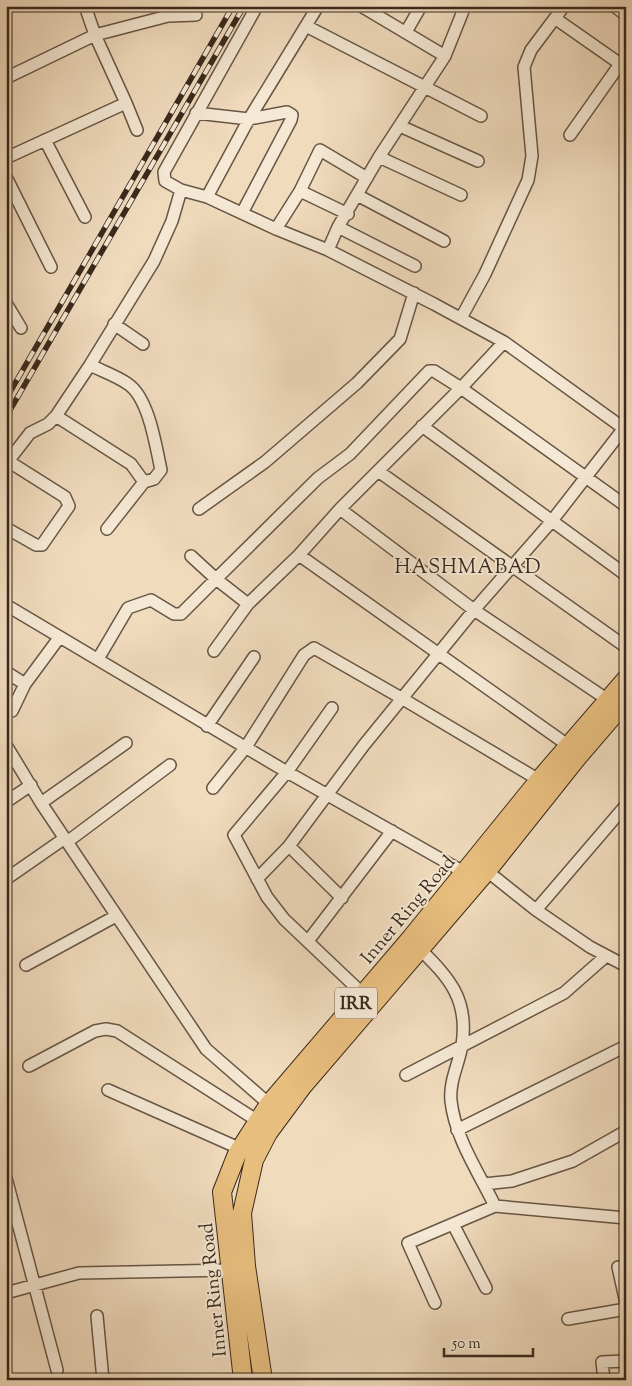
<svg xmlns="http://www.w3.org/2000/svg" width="632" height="1386" viewBox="0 0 632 1386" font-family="'Sorts Mill Goudy',serif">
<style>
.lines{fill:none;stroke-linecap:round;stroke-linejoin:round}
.minor-casing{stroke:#675645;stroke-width:14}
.trunk-casing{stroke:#39291d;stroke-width:20}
.minor{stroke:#f5e8d4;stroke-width:11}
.trunk{stroke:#e8be7e;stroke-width:18}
.rail-casing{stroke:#39291d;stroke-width:5.5}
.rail{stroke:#f5e8d4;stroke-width:4;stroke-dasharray:11;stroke-linecap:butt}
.labels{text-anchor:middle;stroke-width:4;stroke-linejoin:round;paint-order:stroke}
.shield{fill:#f5e8d4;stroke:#716254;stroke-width:1}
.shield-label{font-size:18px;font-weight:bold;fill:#39291d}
.street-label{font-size:19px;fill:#39291d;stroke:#f5e8d4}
.neighbourhood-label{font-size:20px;letter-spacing:1px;fill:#39291d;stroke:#f5e8d4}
</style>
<rect width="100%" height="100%" fill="#f0dbbd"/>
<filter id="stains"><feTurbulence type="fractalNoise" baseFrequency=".004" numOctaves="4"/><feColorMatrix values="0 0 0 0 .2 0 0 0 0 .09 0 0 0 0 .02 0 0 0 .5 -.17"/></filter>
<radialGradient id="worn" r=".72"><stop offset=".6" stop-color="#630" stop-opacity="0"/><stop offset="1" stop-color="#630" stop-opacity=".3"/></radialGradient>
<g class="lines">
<defs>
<path id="minor" d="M257,6L164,172L165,181L181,190L207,197L276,229L328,250L434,304L504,342L626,430
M361,6L445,56
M614,6L626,15
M556,19L626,68
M306,26L481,116
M406,32L421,6
M6,78L95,35L85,6
M126,103L137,130
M196,113L249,119L287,112L292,115L291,120L242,213
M400,126L478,161
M570,135L620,64
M45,140L85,217
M379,157L461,195
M6,158L126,103L95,35L168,16L196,15
M6,177L51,267
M300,191L348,214
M357,195L444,241
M207,197L249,119L318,6
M338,227L415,266
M276,229L300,191L320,150L367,178
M328,250L338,227L379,157L445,56L465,6
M6,303L21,328
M461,318L485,274L528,180L532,156L524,67L531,50L564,6
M114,324L143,344
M90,365C102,371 117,376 128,384C149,398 156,447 161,470L154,479L144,482L107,529
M56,416L131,464L144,482
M422,426L626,575
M6,464L30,433L48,424L56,416L90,365L154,261L172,221L181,190
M378,471L626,647
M199,509L265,462L357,383L400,339L414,293
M340,509L474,610L608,700
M6,528L36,545H42L69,506L65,497L8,461
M299,555L569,746
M191,556L216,579L318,478L350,454L429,371H434L461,388L626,506
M248,604L299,555L340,509L461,388L504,342
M6,605L287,772L469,875
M98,659L128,608L151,600L174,614H181L216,579L248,604L214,651
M6,672L25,684
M332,708L287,772L234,835L267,897L284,919L363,994
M12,711L25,684L59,638
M207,726L254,657
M6,745L41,803L206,1049L269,1104
M213,788L246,747L304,655L314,648L403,699L539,780
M6,802L31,785
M41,803L126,743
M67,842L170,765
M289,846L342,898
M487,871L536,910L590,947L626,966
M6,879L65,838
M257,879L289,846L364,745L474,610L551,522L624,428
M536,910L626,805
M308,941L392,831
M420,949C449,978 469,999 462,1045C459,1064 449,1081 451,1101C455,1138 479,1173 495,1206L626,1218
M26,965L116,916
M29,1066L95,1031L106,1029L117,1031L258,1121
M406,1075L564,993L606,956
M108,1090L241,1149
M457,1130L626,1046
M6,1178L57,1370
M484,1184L512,1181L573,1161L626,1131
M453,1224L486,1288
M618,1267L626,1303
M6,1293L79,1273L231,1270
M435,1303L408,1243L495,1206
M97,1316L103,1380
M568,1319L626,1309
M604,1380L602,1362L626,1361"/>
<path id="trunk" d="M243,1380L222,1192L237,1154L269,1104L411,938L539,780L626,679
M263,1380L246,1266L242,1213L254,1160L268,1133L302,1087L487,871L577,758L626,701"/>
</defs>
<use href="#minor" class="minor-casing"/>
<use href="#trunk" class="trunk-casing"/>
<use href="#minor" class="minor"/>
<use href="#trunk" class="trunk"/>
<defs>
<path id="rail" d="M6,399L233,6
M6,417L244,6"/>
</defs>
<use href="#rail" class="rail-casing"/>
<use href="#rail" class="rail"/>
</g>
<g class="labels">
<rect class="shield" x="335" y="987.5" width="42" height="31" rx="4"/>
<g class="shield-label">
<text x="356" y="1009">IRR</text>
</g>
<g class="street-label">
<text transform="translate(407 909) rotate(-50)" y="7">Inner Ring Road</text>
<text transform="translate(212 1290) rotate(-96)" y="7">Inner Ring Road</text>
</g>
<g class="neighbourhood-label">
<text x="468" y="573">HASHMABAD</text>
</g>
</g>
<rect width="632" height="1386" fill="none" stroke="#f0dbbd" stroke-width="25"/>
<rect x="8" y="8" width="617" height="1371" fill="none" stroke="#39291d" stroke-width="2.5"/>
<rect x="12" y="12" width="607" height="1361" fill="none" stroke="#39291d"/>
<path d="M444 1348v8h89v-8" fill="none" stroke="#39291d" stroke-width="2.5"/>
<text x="452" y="1348" font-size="15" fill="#39291d" stroke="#f5e8d4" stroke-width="4" paint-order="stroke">50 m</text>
<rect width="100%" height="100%" filter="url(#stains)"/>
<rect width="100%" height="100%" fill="url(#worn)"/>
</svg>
